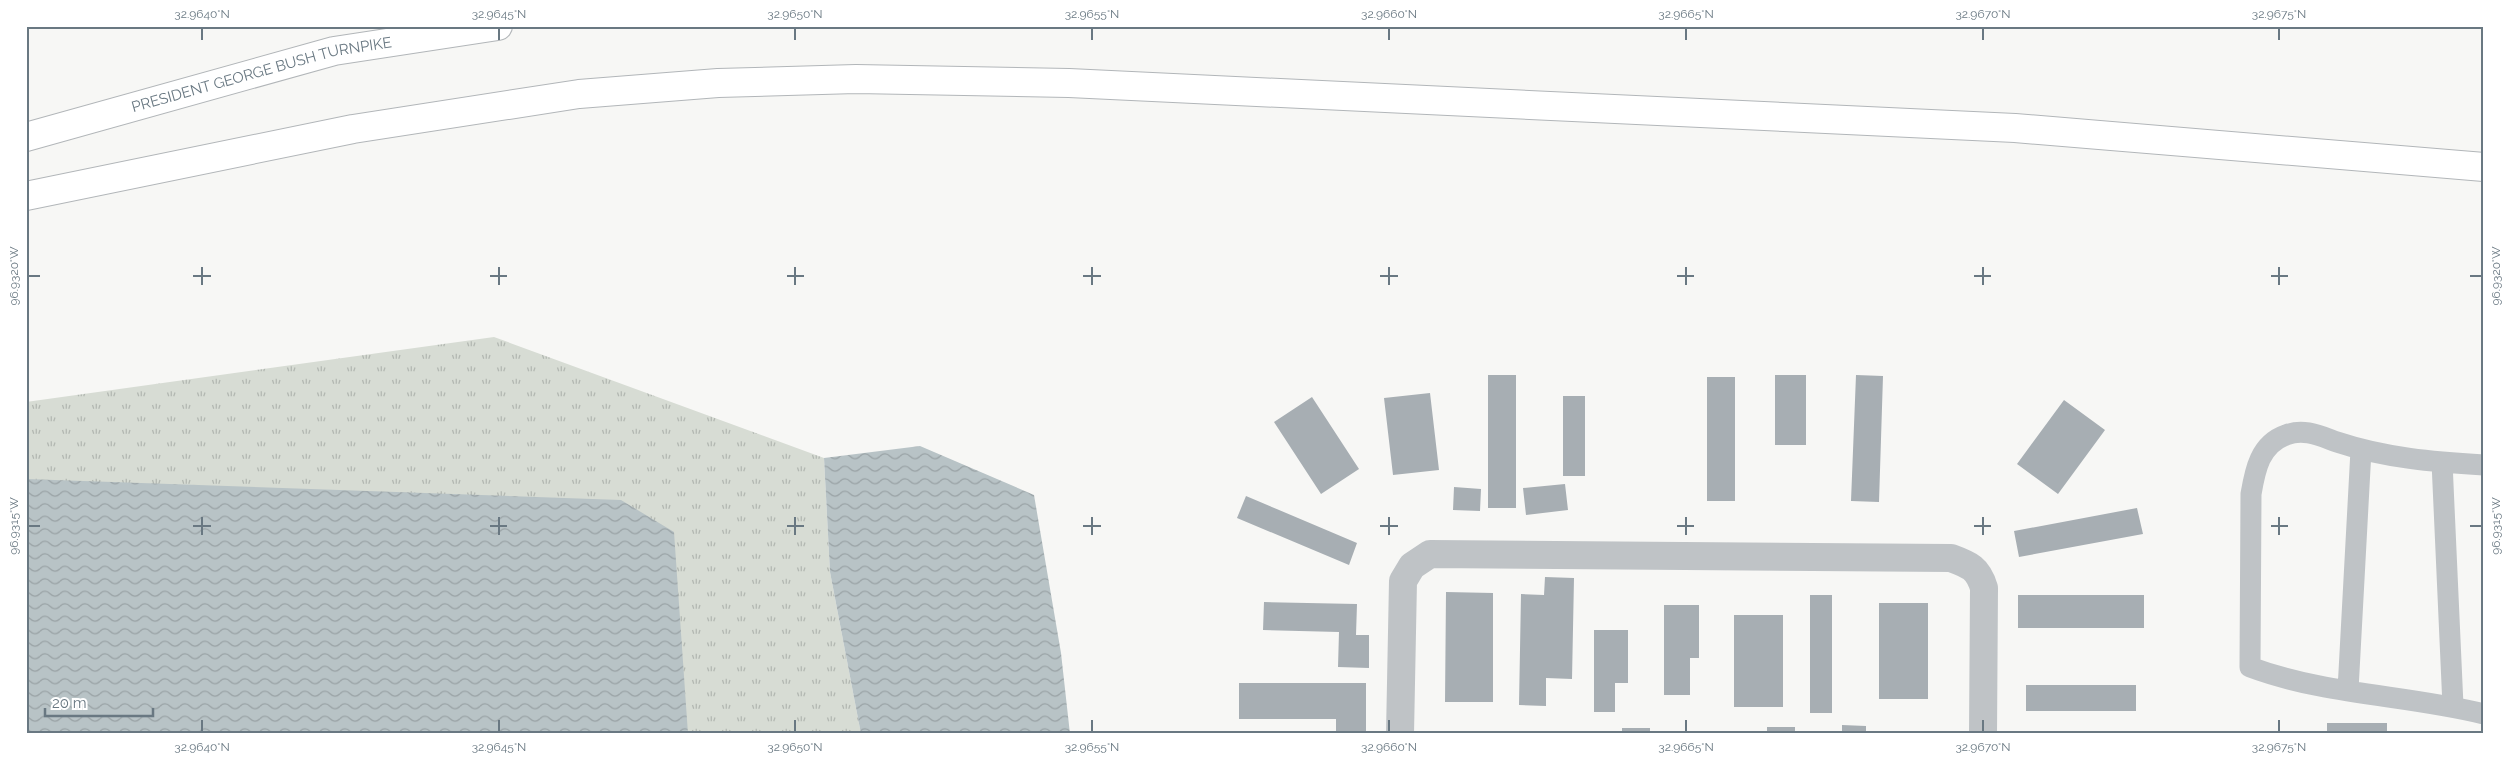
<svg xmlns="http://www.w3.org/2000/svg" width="2510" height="760" viewBox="0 0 2510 760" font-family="Raleway,sans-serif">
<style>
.grass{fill:url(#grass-tufts)}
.water{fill:url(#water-waves)}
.building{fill:#a7aeb3}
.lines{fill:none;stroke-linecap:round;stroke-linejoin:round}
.motorway-casing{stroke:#b2b6b9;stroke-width:30}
.service{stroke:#bfc3c6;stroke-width:21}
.minor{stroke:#bfc3c6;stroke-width:28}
.motorway{stroke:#fff;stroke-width:28}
.ticks{fill:none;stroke:#697882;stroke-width:2}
.labels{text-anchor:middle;stroke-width:5;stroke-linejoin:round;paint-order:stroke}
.street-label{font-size:15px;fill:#697882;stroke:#fff}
.neatline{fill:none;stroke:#697882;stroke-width:2}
.ticks-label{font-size:12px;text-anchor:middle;fill:#697882}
</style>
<defs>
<pattern id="grass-tufts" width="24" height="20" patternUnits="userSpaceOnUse" patternTransform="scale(1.25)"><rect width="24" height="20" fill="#d7dcd4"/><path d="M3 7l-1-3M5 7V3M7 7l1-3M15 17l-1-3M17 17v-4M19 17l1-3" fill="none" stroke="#b2b7b1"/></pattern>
<pattern id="water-waves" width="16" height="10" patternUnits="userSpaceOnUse" patternTransform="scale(1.25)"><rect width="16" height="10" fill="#b8c3c6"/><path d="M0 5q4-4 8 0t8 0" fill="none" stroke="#9aa3a6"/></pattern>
</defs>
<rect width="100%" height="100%" fill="#f7f7f5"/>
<path class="grass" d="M494,337L824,458L830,572L861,734H26V402Z"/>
<path class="water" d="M920,446L1034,495L1061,653L1070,734H861L830,572L824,458Z
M26,479L621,500L674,532L688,734H26Z"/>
<path class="building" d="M1488,375H1516V508H1488Z
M1775,375H1806V445H1775Z
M1856,375L1883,376L1879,502L1851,501Z
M1707,377H1735V501H1707Z
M1430,393L1439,470L1393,475L1384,398Z
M1563,396H1585V476H1563Z
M1312,397L1359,469L1321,494L1274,422Z
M2064,400L2105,430L2058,494L2017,464Z
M1565,484L1568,510L1526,515L1523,488Z
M1454,487L1481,489L1480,511L1453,510Z
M1246,496L1357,543L1349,565L1237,518Z
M2137,508L2143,534L2019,557L2014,531Z
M1545,577L1574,578L1572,679L1546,678V706L1519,705L1521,594L1544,595Z
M1446,592L1493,593V702H1445Z
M1810,595H1832V713H1810Z
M2018,595H2144V628H2018Z
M1264,602L1357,604L1356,635H1369V668L1338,667L1339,632L1263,630Z
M1879,603H1928V699H1879Z
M1664,605H1699V658H1690V695H1664Z
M1734,615H1783V707H1734Z
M1594,630H1628V683H1615V712H1594Z
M1239,683H1366V734H1336V719H1239Z
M2026,685H2136V711H2026Z
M2327,723H2387V734H2327Z
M1842,725L1866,726V734H1842Z
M1767,727H1795V734H1767Z
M1622,728H1650V734H1622Z
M1911,731H1939V734H1911Z"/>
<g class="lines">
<defs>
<g id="motorway">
<path id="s1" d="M26,137L334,51L498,26"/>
<path d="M26,196L353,129L579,94L718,83L856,79L1069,83L2015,128L2484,167"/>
</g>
</defs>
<use href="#motorway" class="motorway-casing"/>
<path class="service" d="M2442,462L2453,706
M2484,465C2434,462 2385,458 2337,442C2320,436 2304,428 2286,435C2260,444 2255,470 2251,494L2250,667C2325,695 2407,695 2484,714
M2348,690L2361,450"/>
<path class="minor" d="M1400,734L1403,581L1412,566L1430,554L1951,558C1970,565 1978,568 1984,588L1983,734"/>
<use href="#motorway" class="motorway"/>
</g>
<path class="ticks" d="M202,28V40M499,28V40M795,28V40M1092,28V40M1389,28V40M1686,28V40M1983,28V40M2279,28V40M202,267V285M499,267V285M795,267V285M1092,267V285M1389,267V285M1686,267V285M1983,267V285M2279,267V285M28,276H40M193,276H211M490,276H507M787,276H804M1083,276H1101M1380,276H1398M1677,276H1694M1974,276H1991M2271,276H2288M2470,276H2482M202,517V535M499,517V535M795,517V535M1092,517V535M1389,517V535M1686,517V535M1983,517V535M2279,517V535M28,526H40M193,526H211M490,526H507M787,526H804M1083,526H1101M1380,526H1398M1677,526H1694M1974,526H1991M2271,526H2288M2470,526H2482M202,720V732M499,720V732M795,720V732M1092,720V732M1389,720V732M1686,720V732M1983,720V732M2279,720V732"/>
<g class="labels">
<g class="street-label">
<text dy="5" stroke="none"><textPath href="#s1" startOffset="244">PRESIDENT GEORGE BUSH TURNPIKE</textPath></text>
</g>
</g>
<rect width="2510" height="760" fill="none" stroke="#ffffff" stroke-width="55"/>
<path d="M45 708v8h108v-8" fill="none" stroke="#697882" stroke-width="2.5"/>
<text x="52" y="708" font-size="15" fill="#697882" stroke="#ffffff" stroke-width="4" paint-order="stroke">20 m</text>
<rect x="28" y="28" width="2454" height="704" class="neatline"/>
<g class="ticks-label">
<text x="202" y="18">32.9640°N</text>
<text x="499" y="18">32.9645°N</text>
<text x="795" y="18">32.9650°N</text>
<text x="1092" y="18">32.9655°N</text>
<text x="1389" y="18">32.9660°N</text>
<text x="1686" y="18">32.9665°N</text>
<text x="1983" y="18">32.9670°N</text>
<text x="2279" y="18">32.9675°N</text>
<text transform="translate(2496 276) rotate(-90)" y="4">96.9320°W</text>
<text transform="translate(14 276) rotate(-90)" y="4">96.9320°W</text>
<text transform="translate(2496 526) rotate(-90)" y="4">96.9315°W</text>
<text transform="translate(14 526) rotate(-90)" y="4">96.9315°W</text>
<text x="202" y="751">32.9640°N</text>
<text x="499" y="751">32.9645°N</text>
<text x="795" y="751">32.9650°N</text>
<text x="1092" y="751">32.9655°N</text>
<text x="1389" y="751">32.9660°N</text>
<text x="1686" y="751">32.9665°N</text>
<text x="1983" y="751">32.9670°N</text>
<text x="2279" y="751">32.9675°N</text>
</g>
</svg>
